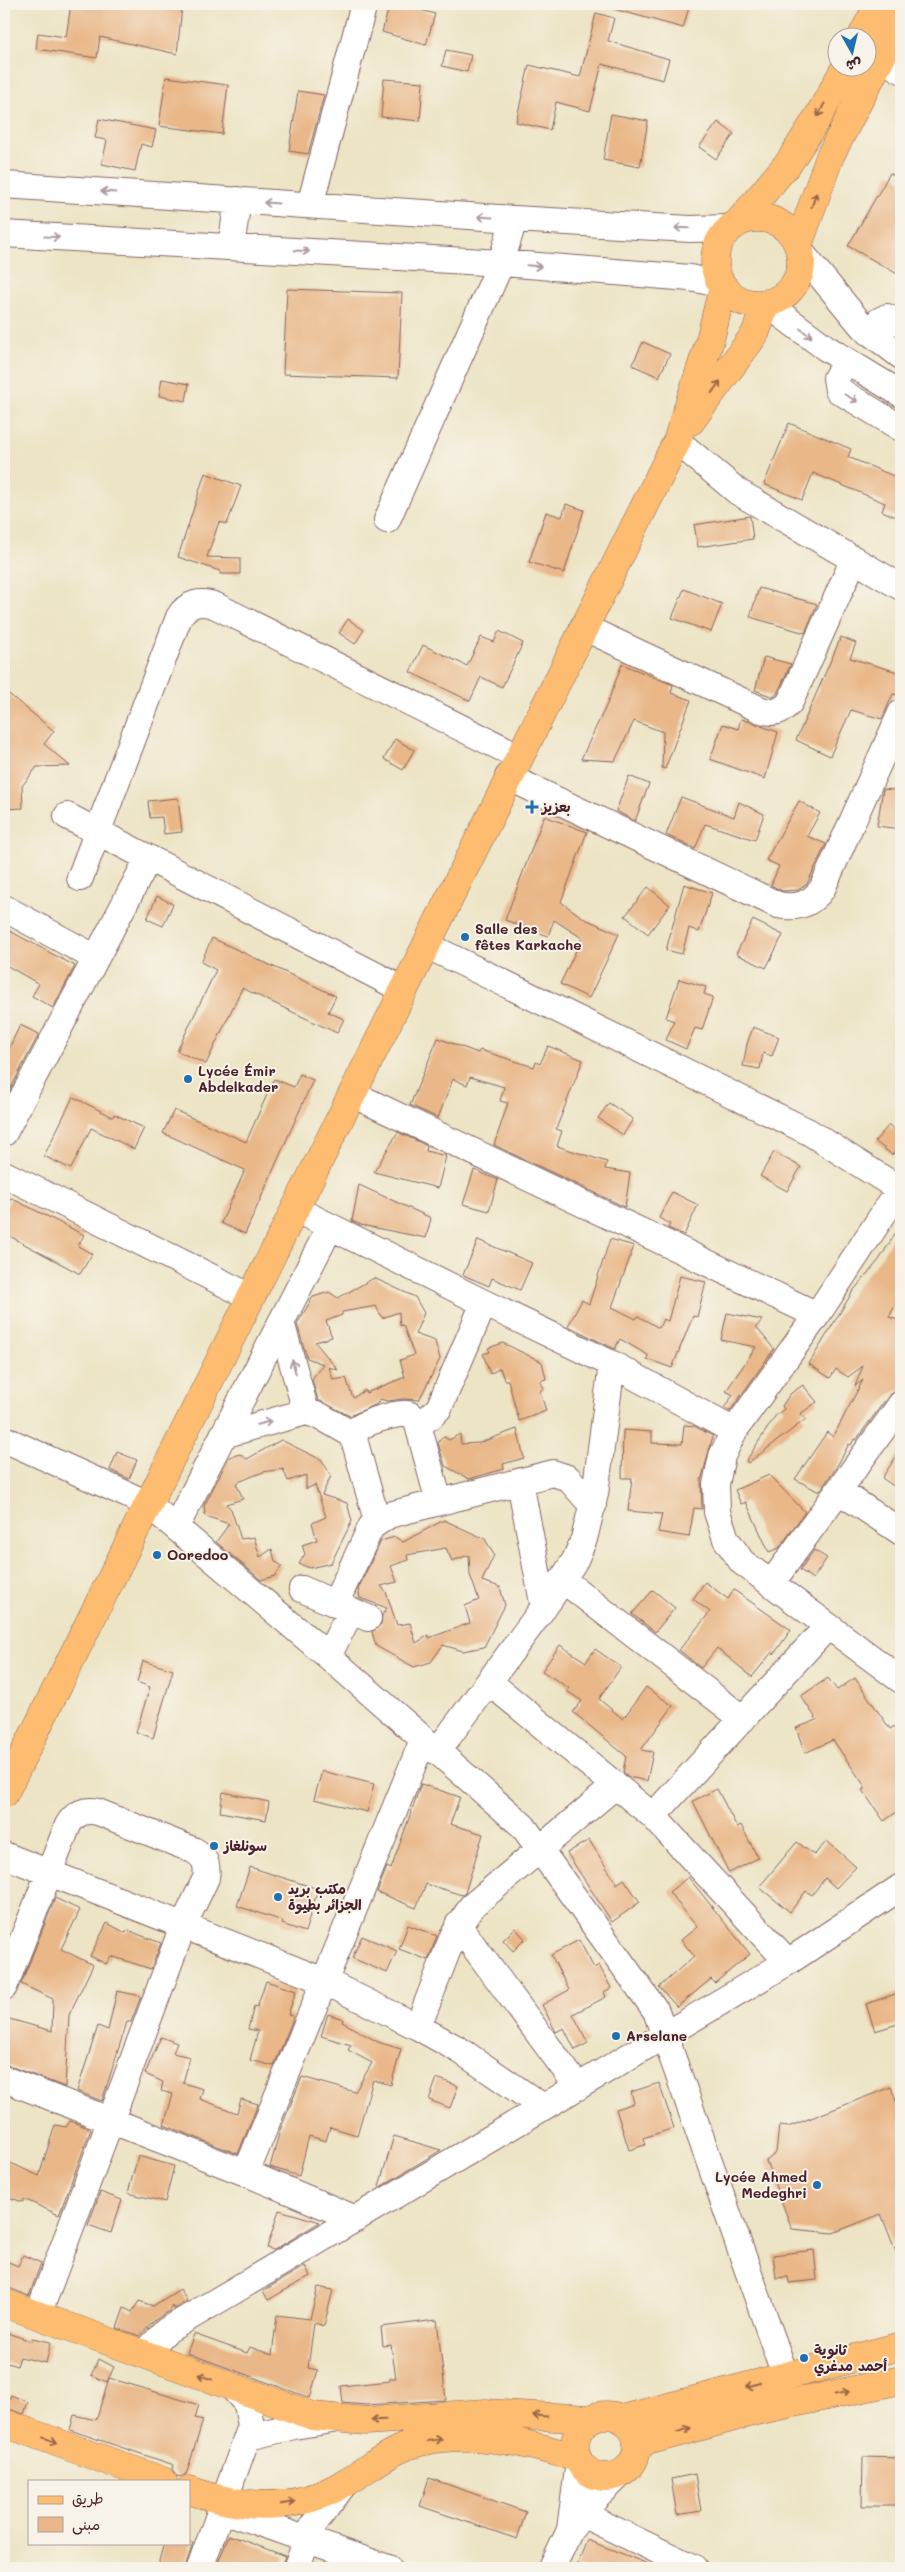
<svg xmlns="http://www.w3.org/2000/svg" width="905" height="2572" viewBox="0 0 905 2572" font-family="Mali,'Playpen Sans Arabic',sans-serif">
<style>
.building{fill:#e9b788;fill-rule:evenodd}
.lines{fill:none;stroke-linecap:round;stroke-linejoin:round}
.minor-casing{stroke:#836461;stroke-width:28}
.major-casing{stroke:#836461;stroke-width:29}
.minor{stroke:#fff;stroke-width:26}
.major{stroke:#fdbc6f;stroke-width:28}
.oneway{stroke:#9b664a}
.oneway2{stroke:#ae9aa0}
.poi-dot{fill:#1f6fb2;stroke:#f7f3e8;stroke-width:2}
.labels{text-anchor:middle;stroke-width:4;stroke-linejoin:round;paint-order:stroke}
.poi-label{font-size:14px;font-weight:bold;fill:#4a1f2b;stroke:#f7f3e8;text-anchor:start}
</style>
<rect width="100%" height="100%" fill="#f7f3e8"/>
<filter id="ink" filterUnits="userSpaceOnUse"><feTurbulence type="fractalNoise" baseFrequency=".02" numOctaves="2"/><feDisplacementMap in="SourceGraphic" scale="10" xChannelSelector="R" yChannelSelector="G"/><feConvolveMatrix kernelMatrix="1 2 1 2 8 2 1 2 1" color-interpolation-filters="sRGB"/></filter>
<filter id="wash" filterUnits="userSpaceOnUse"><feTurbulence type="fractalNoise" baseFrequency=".0096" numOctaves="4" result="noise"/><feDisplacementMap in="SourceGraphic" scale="20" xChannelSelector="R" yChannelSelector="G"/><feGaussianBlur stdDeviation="1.12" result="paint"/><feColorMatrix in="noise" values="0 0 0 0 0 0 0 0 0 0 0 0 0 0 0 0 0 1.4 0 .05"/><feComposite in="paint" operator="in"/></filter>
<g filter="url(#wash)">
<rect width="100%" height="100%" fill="#ede4c5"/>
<g id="blocks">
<path class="building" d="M71,4H158L182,7L177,54L100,37L97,58L36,49L38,33L66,37Z
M390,4H400L435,14L426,45L382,32Z
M614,4H690L683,28L614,9Z
M596,13L614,18L608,41L669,59L663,80L602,64L590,111L556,102L550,130L516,122L529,65L580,77Z
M446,50L471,55L467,72L442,66Z
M166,77L228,85L222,134L159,126Z
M384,79L423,82L420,121L381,117Z
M298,91L324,95L308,154L289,151Z
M611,114L648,121L640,167L603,160Z
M99,119L156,130L152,147L141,144L135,171L102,164L107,140L95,138Z
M718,122L734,134L716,159L699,147Z
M890,173L901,180V276L848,246Z
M287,289L402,293L398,378L283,374Z
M643,342L670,354L659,377L632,365Z
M162,379L189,384L186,401L159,396Z
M789,423L851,449L848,457L896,477L901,465V519L882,511L885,503L813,473L802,500L764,484Z
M205,473L241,486L227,524L219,522L207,557L240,558V574H220V571L178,557Z
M566,504L584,510L564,573L529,562L546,512L562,517Z
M750,516L753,539L698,547L694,525Z
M759,588L817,604L805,633L750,617Z
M684,589L722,604L711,632L672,618Z
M348,619L364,630L355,644L339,633Z
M499,631L523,643L502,687L481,677L470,701L410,672L423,645L467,666L481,637L494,642Z
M841,637L856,643L850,658L901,673V680L897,695L893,694L882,719L851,710L830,756L796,740Z
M764,657L791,664L777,694L773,697L755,690Z
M622,664L673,685L671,693L691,700L665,769L662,768L663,732L634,721L615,761L581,759L607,704Z
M4,690L54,731L44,744L70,766L37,767L22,786L23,808L4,809Z
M741,719L778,732L765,779L710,759L723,724L738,729Z
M395,739L414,750L403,770L384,759Z
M629,776L649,784L635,821L616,811Z
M883,789L901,791V829L877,826Z
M681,797L734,817L739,802L764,814L755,840L705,824L695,849L666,835Z
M178,798L182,832L164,834L162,817L150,818L148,801Z
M799,801L820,813L807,836L826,844L807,884L798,890L782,891L771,885L779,866L766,860Z
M544,816L587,832L561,902L585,919L619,934L589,998L560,984L582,938L554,920L548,936L505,920Z
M684,884L712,893L699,932L689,928L682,954L666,950Z
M648,887L670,905L648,934L625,916Z
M157,896L173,904L163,926L147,919Z
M753,920L783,935L766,968L736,954Z
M8,930L75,966L53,1008L32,996L39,984L4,964V938Z
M212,938L336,996L328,1012L344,1019L337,1033L242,988L206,1064L177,1051L216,970L201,962Z
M679,979L706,987L704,994L713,997L702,1030L695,1028L686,1049L666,1040L674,1021L666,1018Z
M20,1025L39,1034L4,1101V1059Z
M753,1027L779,1037L772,1056L763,1053L760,1069L743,1066L747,1044Z
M438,1038L478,1053L480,1050L534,1067L536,1062L540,1064L548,1046L583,1060L556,1129L562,1131L557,1146L607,1162L605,1169L630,1173L625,1207L494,1145L508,1103L500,1101L504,1087L470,1077L467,1085L453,1079L438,1118L410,1105Z
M300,1074L313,1080L245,1234L221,1223L245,1170L163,1133L174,1110L246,1142L274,1079L294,1087Z
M73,1097L113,1117L114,1114L144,1128L134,1149L91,1128L71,1169L44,1156Z
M609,1103L633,1119L623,1135L598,1118Z
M889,1125L901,1136V1145L892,1155L875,1141Z
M398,1132L427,1146L426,1151L446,1156L438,1188L374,1172Z
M774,1152L801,1167L787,1191L760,1176Z
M474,1170L498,1180L489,1211L463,1204Z
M359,1185L431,1218L426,1238L361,1225L352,1221Z
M672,1192L698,1205L684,1235L668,1228L670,1224L659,1218Z
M11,1198L84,1235L78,1246L92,1254L80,1274L4,1233V1211Z
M901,1224V1294L889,1317L901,1321V1389L889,1395L856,1440L854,1439L851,1445L849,1444L836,1468L819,1492L795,1479L827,1432L833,1437L863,1380L855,1386L863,1366L848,1377L836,1369L830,1378L809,1364L853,1291L879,1260Z
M610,1239L634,1246L612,1307L636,1319L638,1316L659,1328L663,1319L668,1321L680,1276L706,1282L697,1317L693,1316L672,1368L647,1359L648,1355L620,1339L615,1349L568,1326L582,1300L589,1304Z
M478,1240L532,1263L520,1290L492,1278L489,1286L463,1275Z
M374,1278L415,1297L424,1313L415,1334L435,1341L440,1359L419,1400L404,1399L387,1401L380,1399L377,1404L350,1416L318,1400L312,1379L323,1364L307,1358L297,1324L313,1297L329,1292L338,1298ZM376,1306L382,1318L399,1312L400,1326L403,1325L414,1355L400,1360L405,1377L366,1393L365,1390L353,1398L346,1378L333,1380L329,1367L338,1370L315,1342L332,1337L326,1321L342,1315V1312Z
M727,1313L762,1320L756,1327L774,1349L730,1411L724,1408L733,1395L726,1391L756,1347L721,1340Z
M503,1343L542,1362L546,1379L540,1381L544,1388L540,1391L546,1411L519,1421L508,1380H504L500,1368L490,1374L483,1354L490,1352L488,1348Z
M803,1385L817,1402L800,1414L806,1419L748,1463L746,1461L776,1415L784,1409L782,1406L790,1394Z
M684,1425L694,1426L713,1436L701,1481L702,1509L694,1508L689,1537L658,1532L662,1514L628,1511L632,1478H622L623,1430L652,1432V1443L682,1444Z
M517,1429L524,1458L503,1464L504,1469L469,1479L445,1466L438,1443L443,1436L449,1440L460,1434L461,1444L479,1443Z
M281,1440L322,1460L331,1476L322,1495L347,1503L352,1521L331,1563L310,1568L299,1564L305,1554L302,1545L317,1540L312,1523L326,1517L315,1485L306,1489V1475L288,1481L283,1469L263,1472L236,1483L243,1499L226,1504L231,1509L241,1539L254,1537L260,1557L272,1549L275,1561L282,1566L275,1576L261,1580L216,1542L229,1524L205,1516L204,1506L229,1457L240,1454L247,1459Z
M901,1449V1491L882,1478Z
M117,1452L137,1460L129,1479L110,1470Z
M769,1475L805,1512L779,1548L769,1552L746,1502L741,1504L735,1490Z
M444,1520L485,1539L494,1555L482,1581L500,1587L505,1605L484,1647L463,1651L443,1645L431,1662L414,1667L376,1646L372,1632L381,1624L382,1615L387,1608L360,1598L358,1589L381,1541L395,1537L403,1542ZM446,1548L452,1561L469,1555L470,1575L479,1600L465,1606L470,1623L429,1638V1635L416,1643L410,1623L397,1625L386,1592L381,1586L397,1582L391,1566L408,1560L407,1555Z
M814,1550L827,1558L813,1579L800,1570Z
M705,1582L728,1599L734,1590L791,1630L774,1654L772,1652L752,1677L717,1648L701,1668L679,1650L710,1612L693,1599Z
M653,1590L675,1608L655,1632L632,1614Z
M560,1645L586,1662L595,1649L621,1667L599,1699L623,1719L646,1687L673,1706L641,1750L653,1752L647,1781L629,1777L623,1772L626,1756L573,1712L582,1701L567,1691L569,1688L542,1671Z
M143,1661L173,1670L153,1738L136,1732L150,1687L137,1682Z
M828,1678L837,1690L855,1678L890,1729L901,1722V1809L884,1821L862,1790L866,1788L833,1740L805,1753L796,1728L817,1720L801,1696Z
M322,1771L374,1784L367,1812L314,1799Z
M421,1784L460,1797L450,1824L483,1834L465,1893L462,1895L426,1884L416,1908L377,1892L387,1867L391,1869Z
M717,1789L737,1827L741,1825L758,1858L729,1873L693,1801Z
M223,1792L269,1802L266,1820L220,1812Z
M589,1840L617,1884L624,1879L640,1902L612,1922L567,1853Z
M827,1841L856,1867L836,1888L825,1878L812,1895L806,1891L790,1912L759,1887L797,1842L814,1855Z
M250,1867L318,1889L305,1932L282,1924L283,1921L237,1906Z
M688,1877L750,1954L715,1983L711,1979L677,2007L659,1987L694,1956L681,1940L697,1927L669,1892Z
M55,1898L80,1910L61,1949L93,1965L69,2015L65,2087L4,2064V2026L6,2018L52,2031L53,1999L21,1984Z
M107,1923L126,1933L127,1930L161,1943L151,1969L111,1956L106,1964L90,1956Z
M408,1925L437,1936L428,1960L399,1949Z
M515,1928L525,1939L513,1951L503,1940Z
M362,1936L397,1951L387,1973L352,1958Z
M579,1940L594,1968L599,1965L611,1988L604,1992L606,1997L573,2014L588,2043L575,2050L564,2028L556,2032L542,2005L569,1990L551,1955Z
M266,1981L296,1991L288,2015L293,2016L291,2024L274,2066L250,2060L258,2031L248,2029L254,2006L257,2007Z
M117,1991L141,1996L131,2022H127L102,2101L77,2091L98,2026L108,2030Z
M901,1992V2023L875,2031L866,2004Z
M328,2014L343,2019L342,2022L378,2042L401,2049L391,2085L373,2080L357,2135L330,2127L326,2141L309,2136L299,2176L270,2167L280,2130L302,2077L355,2092L372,2063L348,2050L351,2045L321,2036Z
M161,2037L177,2043L173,2053L190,2057L183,2083L203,2089L200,2099L237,2113L241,2099L258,2104L238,2154L164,2125L173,2094L161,2091L163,2082L145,2074Z
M437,2078L458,2086L450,2108L429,2100Z
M659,2083L674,2128L643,2138L645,2145L629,2150L616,2109L634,2103L631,2092Z
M891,2087L901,2115L900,2262L881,2214L833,2233L792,2229L766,2161L776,2153L779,2126L788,2127Z
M70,2121L91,2129L59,2215L24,2199L23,2202L4,2196V2160L39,2176L55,2125L66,2127Z
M394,2136L441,2150L380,2187L379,2186Z
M138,2156L174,2166L165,2202L128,2193Z
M100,2192L122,2200L111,2233L88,2225Z
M279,2210L320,2222L274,2250L267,2248Z
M814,2250L817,2280L789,2283L788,2277L776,2278L773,2255Z
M23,2255L41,2263L29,2296L4,2286V2260L18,2266Z
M305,2266L310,2276L268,2300L263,2291Z
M318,2287L333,2290L324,2326L314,2323L308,2368L318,2370L310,2398L187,2353L194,2334L247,2353L250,2347L272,2355L277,2315L310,2319Z
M180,2289L187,2301L174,2309L172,2306L170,2311L155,2320L140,2336L117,2328L124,2308L132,2312L139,2301L153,2306Z
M437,2320L446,2400L366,2405L343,2403L341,2386L390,2381V2378H396L391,2345L383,2346L381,2327Z
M4,2332L31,2341L32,2338L51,2342L46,2363L20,2357L17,2366L4,2362Z
M99,2359L114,2367L107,2382L91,2375Z
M109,2378L199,2405L195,2418L203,2420L186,2475L178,2477L173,2469L174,2465L70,2430L74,2415L96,2420Z
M11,2395L28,2402L24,2414L6,2408Z
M863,2457L901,2458V2506H862Z
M695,2474L701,2511L677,2515L671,2479Z
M429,2478L526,2512L517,2539L420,2506Z
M229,2535L285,2556L281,2568H230L218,2563Z
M587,2540L656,2567V2568H576Z
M164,2543H193L185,2568H157Z"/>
</g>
</g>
<g filter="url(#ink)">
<use href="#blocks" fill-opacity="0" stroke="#836461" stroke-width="1"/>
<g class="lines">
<defs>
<path id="minor" d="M881,58L901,70
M4,185L514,219L690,229L731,228
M310,205L364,4
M4,234L501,263L690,278L721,284
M231,247L238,200
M800,251L863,327L901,356
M767,304L826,348L901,394
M868,332L879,321L887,317L901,323
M846,361L836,378L838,390L901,428
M677,441L738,492L901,587
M387,520L501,263L514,219
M583,627L761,710C773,714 782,712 790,702L854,559
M508,777L778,905C797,909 811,904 822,889L901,713
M67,816L404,990
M80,878L179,617C187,603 201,600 216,606L518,756
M4,908L94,957
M426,945L809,1132L901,1190
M352,1094L817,1315
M4,1133L148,859
M4,1174L251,1297
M901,1187L817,1315L734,1431L722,1456L716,1484L717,1512L726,1539L742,1562L901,1680
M295,1209L484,1303L612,1364L734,1431
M281,1322L306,1412
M418,1424L430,1417L439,1408L484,1303
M223,1435L306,1412L320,1416L353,1435
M4,1439L148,1504L328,1656L523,1826L656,2011L785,2375
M520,1482L544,1608
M839,1491L901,1532
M377,1521L354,1439L355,1431C361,1423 393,1414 403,1414C409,1413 413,1416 417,1421L439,1502
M176,1527L330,1227
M563,1580L743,1719
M771,1584L901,1404
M302,1589L368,1618
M335,1604L371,1527L389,1515L553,1473L568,1478L593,1506
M328,1656L351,1611
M489,1682L653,1816L788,1962
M437,1752L550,1599L575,1560L584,1539L595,1494L612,1364
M653,1816L828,1626
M4,1855L324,1981L418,2027L461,2051L543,2107
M458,1925L578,2087
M4,1987L68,1825C75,1813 85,1809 98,1812L193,1850C205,1856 208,1865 206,1878L183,1926L38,2315
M418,2027L453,1936L471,1907L616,1785
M4,2079L246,2173L356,2219
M246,2173L423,1740
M144,2354L166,2331L788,1962L901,1887
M249,2437L294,2426L332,2420
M222,2510L388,2568
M582,2514L694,2568
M570,2529L579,2462
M200,2568L251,2426L247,2404L232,2387
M296,2568L314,2524L345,2483
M552,2568L570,2530L595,2499L624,2471"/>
<path id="major" d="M861,38L879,4
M715 261a43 43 0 1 1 86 0a43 43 0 1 1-86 0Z
M737,224L790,161L818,117L845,68
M798,246L830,156L901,20
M691,421L755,334L766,304
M4,1794L677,441L710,340L723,287
M4,2303L313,2416L366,2421L486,2413L589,2419
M575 2446a31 31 0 1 1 62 0a31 31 0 1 1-62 0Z
M622,2419L901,2346
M4,2423L163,2481
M637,2444L756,2411L901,2380
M189,2490C242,2509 297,2513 346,2482C368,2469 388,2452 413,2444C467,2428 524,2442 577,2458"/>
</defs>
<use href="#minor" class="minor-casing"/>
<use href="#major" class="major-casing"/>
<use href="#minor" class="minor"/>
<use href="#major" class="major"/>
</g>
<defs><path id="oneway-shaft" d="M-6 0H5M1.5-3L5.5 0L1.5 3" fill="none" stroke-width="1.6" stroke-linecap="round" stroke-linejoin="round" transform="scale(1.25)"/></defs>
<g class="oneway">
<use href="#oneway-shaft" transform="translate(821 110) rotate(118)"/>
<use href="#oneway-shaft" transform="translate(814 200) rotate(-71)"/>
<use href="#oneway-shaft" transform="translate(716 387) rotate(-54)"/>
<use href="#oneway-shaft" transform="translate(205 2377) rotate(-160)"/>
<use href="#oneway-shaft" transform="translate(753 2385) rotate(162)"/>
<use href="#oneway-shaft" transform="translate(842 2393) rotate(-12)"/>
<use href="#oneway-shaft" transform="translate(540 2416) rotate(-176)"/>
<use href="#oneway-shaft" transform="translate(378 2420) rotate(178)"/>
<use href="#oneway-shaft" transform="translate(684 2430) rotate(-17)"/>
<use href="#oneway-shaft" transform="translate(50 2440) rotate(20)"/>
<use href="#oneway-shaft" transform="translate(435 2440) rotate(-8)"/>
<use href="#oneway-shaft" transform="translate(288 2503) rotate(-10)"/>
</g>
<g class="oneway2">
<use href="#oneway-shaft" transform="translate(108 192) rotate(-176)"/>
<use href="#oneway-shaft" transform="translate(271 203) rotate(-176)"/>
<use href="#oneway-shaft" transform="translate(485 217) rotate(-176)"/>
<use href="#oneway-shaft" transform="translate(682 228) rotate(-178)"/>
<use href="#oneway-shaft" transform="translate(52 237) rotate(3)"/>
<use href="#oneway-shaft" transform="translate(302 251) rotate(3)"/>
<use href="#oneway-shaft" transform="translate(534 266) rotate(5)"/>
<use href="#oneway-shaft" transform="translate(806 333) rotate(37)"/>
<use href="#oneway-shaft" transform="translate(851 398) rotate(30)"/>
<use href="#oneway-shaft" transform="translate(294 1367) rotate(-105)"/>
<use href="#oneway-shaft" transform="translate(264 1423) rotate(-16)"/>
</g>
</g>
<g class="poi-dot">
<path d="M529.5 799.5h5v5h5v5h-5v5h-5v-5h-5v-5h5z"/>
<circle cx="465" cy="937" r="5"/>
<circle cx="188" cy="1079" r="5"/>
<circle cx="157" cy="1555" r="5"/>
<circle cx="214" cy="1846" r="5"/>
<circle cx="278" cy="1897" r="5"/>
<circle cx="616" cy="2036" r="5"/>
<circle cx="817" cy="2185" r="5"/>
<circle cx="804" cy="2358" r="5"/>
</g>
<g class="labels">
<g class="poi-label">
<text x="542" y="812">بعزيز</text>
<text x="475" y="934">Salle des<tspan x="475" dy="16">fêtes Karkache</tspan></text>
<text x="198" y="1076">Lycée Émir<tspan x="198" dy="16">Abdelkader</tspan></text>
<text x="167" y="1560">Ooredoo</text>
<text x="224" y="1851">سونلغاز</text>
<text x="288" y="1894">مكتب بريد<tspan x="288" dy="16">الجزائر بطيوة</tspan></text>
<text x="626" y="2041">Arselane</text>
<text x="807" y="2182" text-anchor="end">Lycée Ahmed<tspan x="807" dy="16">Medeghri</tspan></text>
<text x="814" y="2355">ثانوية<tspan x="814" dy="16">أحمد مدغري</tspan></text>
</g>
</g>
<rect width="905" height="2572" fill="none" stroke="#f7f3e8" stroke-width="20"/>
<rect x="28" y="2480" width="162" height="65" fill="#f7f3e8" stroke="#b29e9c"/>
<rect x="38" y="2496" width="25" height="8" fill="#fdbc6f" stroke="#b29e9c"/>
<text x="72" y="2504" font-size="15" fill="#4a1f2b">طريق</text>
<rect x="38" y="2517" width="25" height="15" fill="#e9b788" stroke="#b29e9c"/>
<text x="72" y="2530" font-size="15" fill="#4a1f2b">مبنى</text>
<g transform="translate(852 52) rotate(172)"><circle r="24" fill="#f7f3e8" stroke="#b29e9c"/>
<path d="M0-4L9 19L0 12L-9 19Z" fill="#1f6fb2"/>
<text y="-8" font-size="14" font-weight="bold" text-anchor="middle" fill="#4a1f2b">ش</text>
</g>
</svg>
